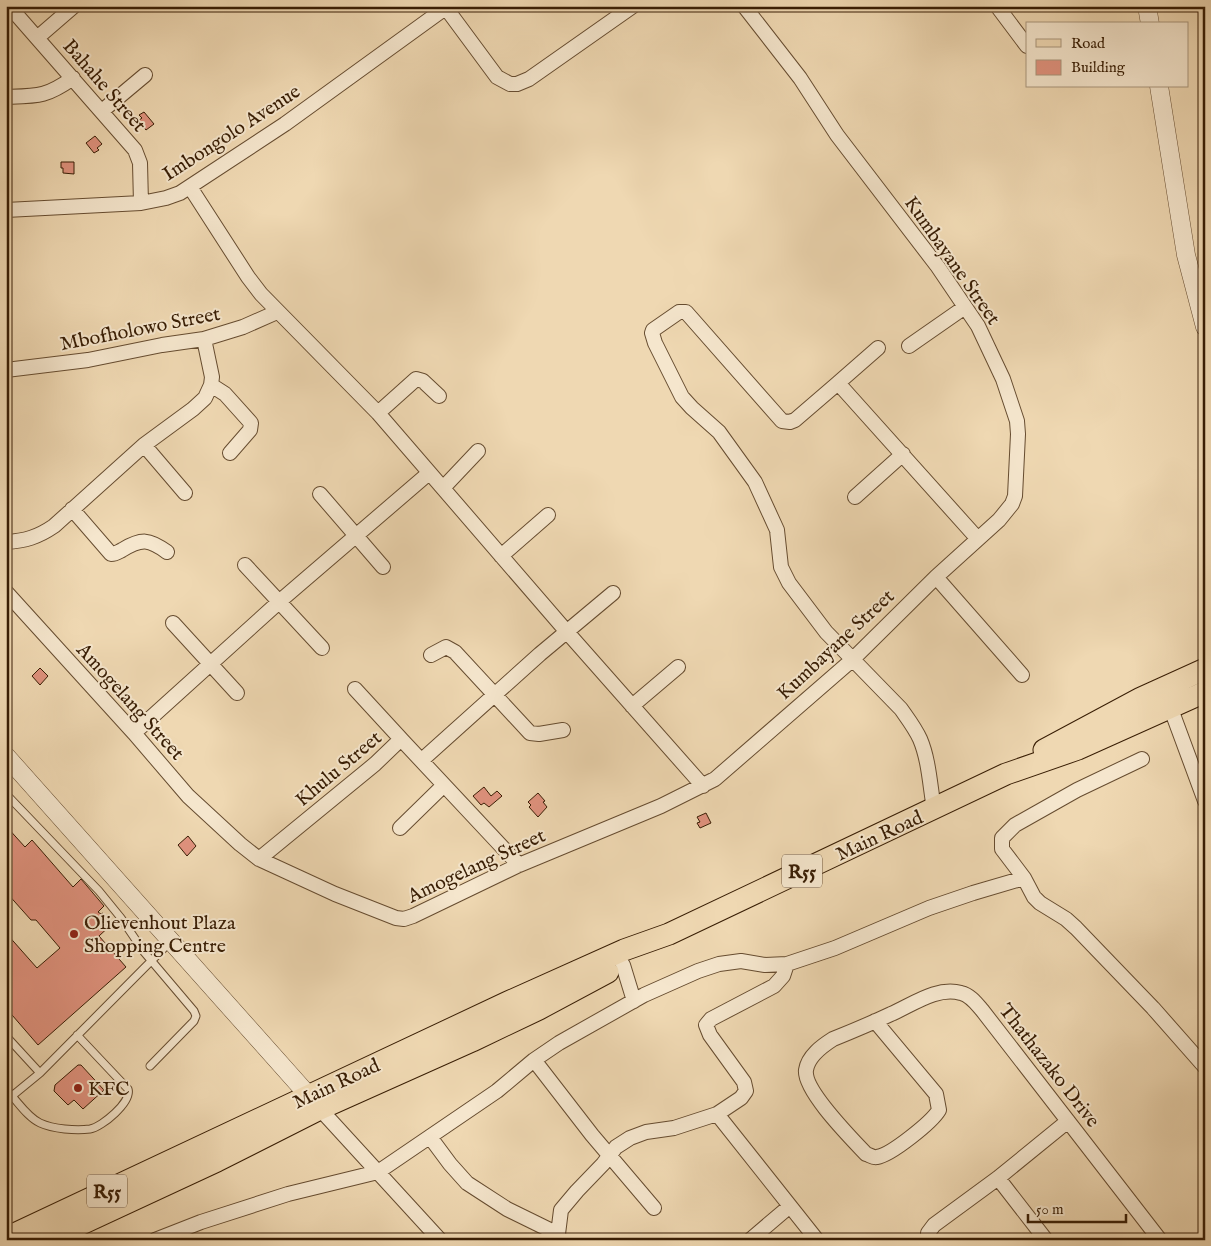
<svg xmlns="http://www.w3.org/2000/svg" width="1211" height="1246" viewBox="0 0 1211 1246" font-family="'IM FELL English',serif">
<style>
.building{fill:#e0927e;stroke:#381d04}
.lines{fill:none;stroke-linecap:round;stroke-linejoin:round}
.service-casing{stroke:#664c30;stroke-width:9}
.minor-casing{stroke:#664c30;stroke-width:16}
.tertiary-casing{stroke:#664c30;stroke-width:19}
.primary-casing{stroke:#381d04;stroke-width:23}
.service{stroke:#f5e6cd;stroke-width:7}
.minor{stroke:#f5e6cd;stroke-width:14}
.tertiary{stroke:#f5e6cd;stroke-width:18}
.primary{stroke:#efd8b2;stroke-width:21}
.poi-dot{fill:#8f2418;stroke:#f5e6cd;stroke-width:2}
.labels{text-anchor:middle;stroke-width:4;stroke-linejoin:round;paint-order:stroke}
.shield{fill:#f5e6cd;stroke:#715940;stroke-width:1}
.shield-label{font-size:19px;font-weight:bold;fill:#381d04}
.street-label{font-size:20px;fill:#381d04;stroke:#f5e6cd}
.poi-label{font-size:20px;fill:#381d04;stroke:#f5e6cd;text-anchor:start}
</style>
<rect width="100%" height="100%" fill="#efd8b2"/>
<filter id="stains"><feTurbulence type="fractalNoise" baseFrequency=".004" numOctaves="4"/><feColorMatrix values="0 0 0 0 .2 0 0 0 0 .09 0 0 0 0 .02 0 0 0 .5 -.17"/></filter>
<radialGradient id="worn" r=".72"><stop offset=".6" stop-color="#630" stop-opacity="0"/><stop offset="1" stop-color="#630" stop-opacity=".3"/></radialGradient>
<path class="building" d="M144,112L154,124L146,130L138,121L142,118L139,115Z
M95,136L102,144L97,148L99,150L94,153L86,143Z
M61,162H74V174L63,173V168H61Z
M40,668L48,676L40,685L32,676Z
M484,787L491,796L497,791L502,796L489,807L484,803L481,805L473,796Z
M538,793L545,801L543,802L547,807L538,817L529,807L531,805L528,802Z
M706,813L711,823L700,828L697,823L700,822L697,817Z
M6,826L25,847L32,840L73,887L81,879L104,906L98,912L101,914L103,913L112,924L99,936L126,967L38,1045L6,1008V933L37,968L60,948L36,920H31L6,892Z
M188,836L196,846L187,856L178,845Z
M78,1065H81L104,1090L83,1109L74,1100L68,1105L54,1091L55,1085Z"/>
<g class="lines">
<defs>
<path id="service" d="M6,794L99,891L121,918L144,952L194,1011L196,1016L194,1021L150,1066
M6,1036L40,1073
M6,1089L12,1096L40,1073L171,941
M12,1096C20,1105 29,1118 40,1123C53,1129 76,1131 90,1129C102,1127 132,1102 128,1089L77,1035"/>
<path id="minor" d="M9,6L135,150L140,163L141,203
M997,6L1027,46
M446,8L497,77L510,84H517L529,79L633,6
M37,38L74,6
M6,97C38,96 46,97 73,78
M102,111L145,75
M190,187L248,277L261,294L378,413L567,632L703,786
M6,210L141,203L166,198L180,193L285,124L448,6
M909,346L965,307
M6,370L88,360L162,345L204,339L243,327L277,312
M838,383L878,348
M211,385L225,394L251,423L250,430L230,453
M378,413L416,379L423,381L439,396
M144,445L185,493
M443,488L478,451
M320,494L383,567
M855,497L903,454
M72,509L111,554C116,554 118,552 122,550C142,538 149,539 167,552
M6,542C25,541 38,537 54,526L144,445L193,409L205,398L211,385L212,377L204,339
M501,556L548,515
M245,565L322,648
M936,577L1022,675
M6,592L134,733L188,796L240,844L259,859L335,894L396,918L404,919L413,916L519,865L661,806L715,779L852,660L936,577L999,520L1012,504L1015,496L1018,434L1017,421L1003,379L978,326L938,267L837,135L800,78L744,6
M173,623L237,693
M431,655L446,647L455,652L530,733L539,734L563,730
M355,689L401,739
M632,706L678,667
M1171,709L1205,801
M134,733L280,601L429,473
M1142,759L1077,790L1015,825L1002,838V849L1024,878L1034,897L1040,903L1066,919L1076,928L1153,1008L1205,1067
M422,760L540,654L613,593
M934,809C930,786 929,760 920,739C915,728 908,719 901,709L826,632L789,583L781,567L777,530L755,482L719,432L692,408L682,397L655,343L652,333L653,330L679,312H686L782,421L790,422L795,420L838,383L977,538
M400,828L444,785
M259,859L375,764L401,739L519,865
M623,965L634,1001
M875,1021L936,1094L939,1110C932,1122 891,1155 877,1157C873,1158 870,1155 866,1154C852,1139 803,1090 806,1070C808,1056 822,1046 833,1039C853,1031 872,1023 891,1014C912,1005 937,986 961,993C970,995 976,1003 982,1010L1160,1240
M534,1060L592,1135L654,1208
M320,1109L440,1240
M717,1114L817,1240
M430,1137L450,1164L467,1183L507,1209L558,1234
M998,1178L1046,1240
M155,1240L201,1222L288,1194L378,1172L497,1091L534,1060L559,1043L644,995L698,971L719,964L741,961L765,965L787,964L835,948L929,908L973,893L1024,878
M560,1240L558,1234L561,1210L577,1191L603,1164L616,1147L630,1138L646,1132L674,1128L717,1114L741,1098L746,1091L744,1082L710,1035L706,1025L711,1019L774,986L783,976L787,964
M750,1240L790,1206
M929,1240L928,1233L934,1225L998,1178L1068,1121"/>
<path id="tertiary" d="M1147,6L1150,24
M1159,86L1186,255L1205,327
M6,756L317,1105"/>
<path id="primary" d="M1044,750L1141,698L1205,669
M6,1238L508,1002L624,950L669,934L1006,774L1078,749L1205,692
M47,1240L217,1161L320,1109L472,1041L539,1009L608,972"/>
</defs>
<use href="#service" class="service-casing"/>
<use href="#minor" class="minor-casing"/>
<use href="#tertiary" class="tertiary-casing"/>
<use href="#primary" class="primary-casing"/>
<use href="#service" class="service"/>
<use href="#minor" class="minor"/>
<use href="#tertiary" class="tertiary"/>
<use href="#primary" class="primary"/>
</g>
<g class="poi-dot">
<circle cx="74" cy="934" r="5"/>
<circle cx="78" cy="1088" r="5"/>
</g>
<g class="labels">
<g class="shield">
<rect x="782" y="854.5" width="40" height="33" rx="4"/>
<rect x="87" y="1174.5" width="40" height="33" rx="4"/>
</g>
<g class="shield-label">
<text x="802" y="878">R55</text>
<text x="107" y="1198">R55</text>
</g>
<g class="street-label">
<text transform="translate(105 85) rotate(49)" y="7">Bahahe Street</text>
<text transform="translate(231 132) rotate(-33)" y="7">Imbongolo Avenue</text>
<text transform="translate(953 260) rotate(55)" y="7">Kumbayane Street</text>
<text transform="translate(140 328) rotate(-11)" y="7">Mbofholowo Street</text>
<text transform="translate(835 644) rotate(-43)" y="7">Kumbayane Street</text>
<text transform="translate(131 701) rotate(48)" y="7">Amogelang Street</text>
<text transform="translate(338 768) rotate(-40)" y="7">Khulu Street</text>
<text transform="translate(879 835) rotate(-25)" y="7">Main Road</text>
<text transform="translate(476 865) rotate(-25)" y="7">Amogelang Street</text>
<text transform="translate(1050 1065) rotate(52)" y="7">Thathazako Drive</text>
<text transform="translate(336 1083) rotate(-25)" y="7">Main Road</text>
</g>
<g class="poi-label">
<text x="84" y="929">Olievenhout Plaza<tspan x="84" dy="23">Shopping Centre</tspan></text>
<text x="88" y="1095">KFC</text>
</g>
</g>
<rect width="1211" height="1246" fill="none" stroke="#efd8b2" stroke-width="25"/>
<rect x="8" y="8" width="1196" height="1231" fill="none" stroke="#381d04" stroke-width="2.5"/>
<rect x="12" y="12" width="1186" height="1221" fill="none" stroke="#381d04"/>
<rect x="1026" y="22" width="162" height="65" fill="#f5e6cd" stroke="#a9967d"/>
<rect x="1036" y="39" width="25" height="8" fill="#efd8b2" stroke="#a9967d"/>
<text x="1071" y="48" font-size="15" fill="#381d04">Road</text>
<rect x="1036" y="60" width="25" height="15" fill="#e0927e" stroke="#a9967d"/>
<text x="1071" y="72" font-size="15" fill="#381d04">Building</text>
<path d="M1028 1214v8h98v-8" fill="none" stroke="#381d04" stroke-width="2.5"/>
<text x="1036" y="1214" font-size="15" fill="#381d04" stroke="#f5e6cd" stroke-width="4" paint-order="stroke">50 m</text>
<rect width="100%" height="100%" filter="url(#stains)"/>
<rect width="100%" height="100%" fill="url(#worn)"/>
</svg>
